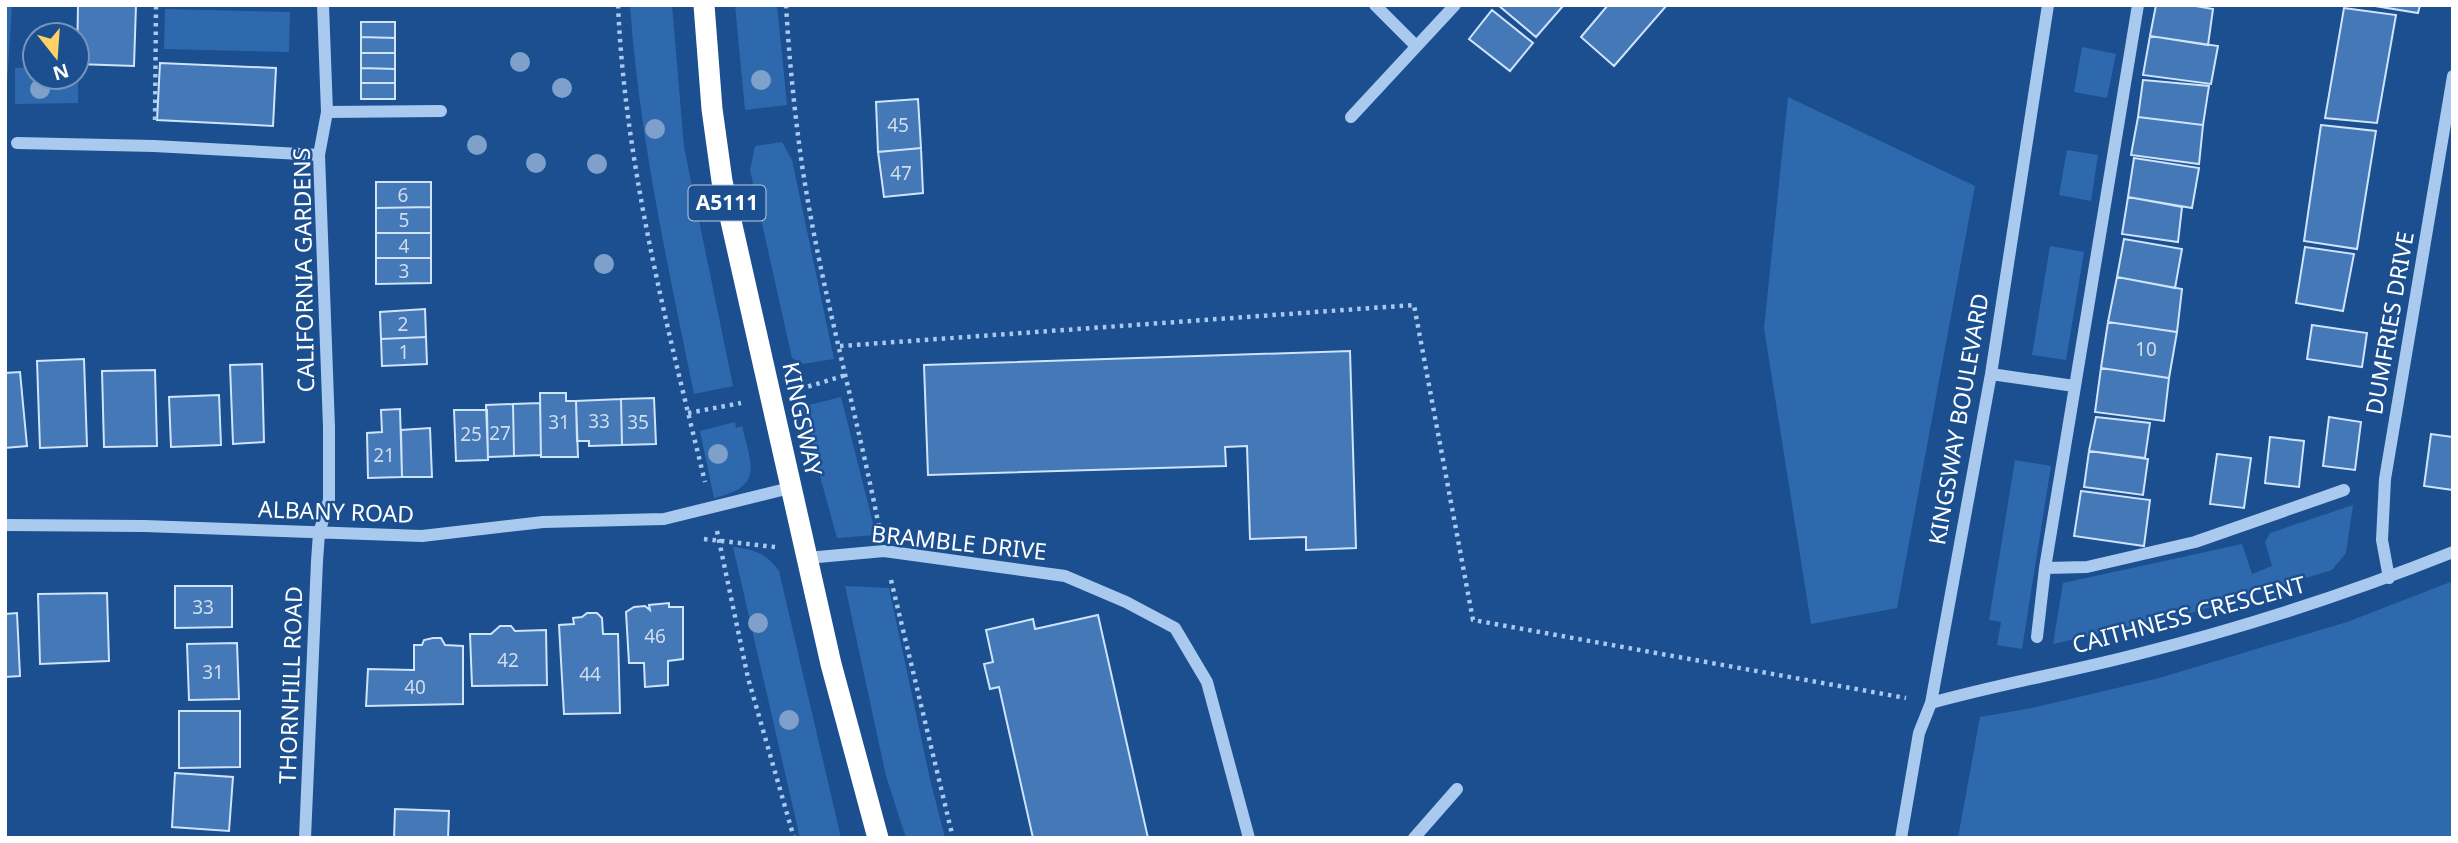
<svg xmlns="http://www.w3.org/2000/svg" width="2458" height="843" viewBox="0 0 2458 843" font-family="'Noto Sans',sans-serif">
<style>
.green{fill:#2e69ad}
.building{fill:#4478b7;stroke:#cfe3fa;stroke-width:2}
.lines{fill:none;stroke-linecap:round;stroke-linejoin:round}
.path{stroke:#a9c9ee;stroke-width:4.5;stroke-dasharray:3.5 5;stroke-linecap:butt}
.minor{stroke:#a9c9ee;stroke-width:12}
.highway{stroke:#fff;stroke-width:21}
.tree{fill:#7ea0ca}
.labels{text-anchor:middle;stroke-width:5;stroke-linejoin:round;paint-order:stroke}
.number-label{font-size:19px;fill:#d0dded}
.shield{fill:#1b4f8f;stroke:#bbcadd;stroke-width:2}
.shield-label{font-size:21px;font-weight:bold;fill:#fff}
.street-label{font-size:23px;fill:#fff;stroke:#1b4f8f}
</style>
<rect width="100%" height="100%" fill="#1b4f8f"/>
<path class="green" d="M5,5H12L5,113Z
M630,5H672L684,147L733,386L694,394C668,266 639,136 630,5Z
M735,5H777L787,105L745,110Z
M165,9L290,12L289,52L164,49Z
M2082,47L2116,54L2107,98L2074,92Z
M35,67V77H77L78,67V103L15,104V68Z
M1788,97L1975,186L1897,608L1811,624L1764,328Z
M782,142L792,160L834,359L803,364L792,358L750,170L755,146Z
M2067,150L2098,155L2091,201L2059,195Z
M2050,246L2084,252L2066,360L2032,355Z
M841,397L876,535L837,538L801,407Z
M735,422L736,428L742,426C752,467 763,487 714,498L700,431Z
M2015,460L2051,466L2022,649L1997,645L2001,622L1989,620Z
M2353,505L2346,553L2332,570L2194,612L2053,644L2063,583L2242,544L2252,574L2272,566L2265,542L2270,533Z
M733,547C754,549 767,554 779,571L841,838H800Z
M2453,581V838H1958L1980,717L2032,708L2159,678L2347,622Z
M845,586L889,588L930,779L945,838H906L886,776Z"/>
<path class="building" d="M78,5H136L134,66L77,64Z
M1498,5H1562L1563,6L1536,37Z
M1608,5H1667L1614,66L1581,37Z
M2156,5H2190L2213,9L2208,45L2150,36Z
M2369,5H2420L2418,13Z
M2344,8L2396,15L2377,123L2325,118Z
M1492,10L1533,43L1510,71L1469,39Z
M361,22H395V38L361,37Z
M2150,36L2218,46L2211,84L2143,75Z
M361,37L395,38V53H361Z
M361,53H395V69L361,68Z
M160,63L276,68L273,126L157,120Z
M361,68L395,69V83H361Z
M2143,80L2209,86L2203,125L2138,117Z
M361,83H395V99H361Z
M918,99L921,148L878,152L876,102Z
M2138,117L2203,125L2199,164L2131,155Z
M2321,125L2376,131L2357,249L2304,241Z
M921,148L923,193L884,197L878,152Z
M2134,158L2199,168L2192,208L2128,197Z
M376,182H431V207L376,208Z
M2128,197L2182,207L2178,242L2122,234Z
M431,207V233H376V208Z
M376,233H431V258H376Z
M2124,239L2182,249L2175,288L2117,277Z
M2305,247L2354,254L2343,311L2296,303Z
M376,258H431V283L376,284Z
M2117,277L2182,289L2177,332L2108,322Z
M425,309L426,337L381,339L380,312Z
M2108,322L2177,332L2169,378L2101,368Z
M2312,325L2367,333L2362,367L2307,359Z
M426,337L427,364L382,366L381,339Z
M1350,351L1356,548L1306,550V537L1250,539L1247,446L1225,447L1226,466L928,475L924,365Z
M84,359L87,446L40,448L37,361Z
M262,364L264,442L233,444L230,365Z
M2101,368L2169,378L2164,421L2095,412Z
M155,370L157,446L104,447L102,371Z
M20,372L27,446L5,448V373Z
M540,393H566V401H576L578,457H541Z
M219,395L221,445L171,447L169,397Z
M654,398L656,444L622,445L621,399Z
M621,399L622,445L589,446V441H577L576,401Z
M540,403L541,455L514,456L513,404Z
M513,404L514,456L488,457L486,405Z
M400,409L402,477L368,478L367,433L382,432L381,410Z
M454,410H487L488,460L456,461Z
M2096,417L2150,423L2145,458L2089,451Z
M2329,417L2361,422L2355,470L2323,466Z
M430,428L432,477H402L401,430Z
M2431,434L2453,437V490L2424,486Z
M2270,437L2304,441L2299,487L2265,483Z
M2089,451L2148,459L2143,495L2084,487Z
M2217,454L2251,458L2244,508L2210,504Z
M2081,491L2150,500L2144,546L2074,536Z
M175,586H232V627L175,628Z
M107,593L109,661L40,664L38,594Z
M669,603V607H683V659L668,661V685L645,687L644,663H629L626,612L634,607L645,606L650,610L649,605Z
M17,613L20,676L5,677V614Z
M587,613H597L602,618L603,634H618L620,713L564,714L559,625L574,624L573,618L582,617Z
M1098,615L1148,838H1033L999,687L990,689L984,664L993,662L986,630L1033,619L1035,629Z
M500,626H511L515,631L546,630L547,685L472,686L470,634H491Z
M433,638H441L445,645L463,646V704L366,706L368,669L414,670V645H422L424,640Z
M237,643L239,699L189,700L187,644Z
M179,711H240V767L179,768Z
M175,773L233,777L229,831L172,827Z
M395,809L449,811L448,838H394Z"/>
<g class="lines">
<path class="path" d="M618,5C625,166 667,326 705,482
M786,5C789,56 794,108 801,158C819,283 855,404 879,527
M155,120L156,5
M840,346L1414,305L1473,620L1906,698
M800,389L846,375
M688,413L741,403
M717,531L748,678L794,838
M704,539L775,547
M891,580L953,838"/>
<path class="minor" d="M1375,5L1416,46
M327,112L441,111
M1351,117L1455,5
M17,143L154,146L319,155
M1991,374L2074,386
M5,525L144,526L422,536L543,522L664,519L790,488
M807,558L884,551L1065,576L1126,602L1175,628L1207,682L1249,838
M2045,568L2087,567L2195,542L2344,490
M2389,578L2382,540L2385,479L2453,76
M2037,637L2045,568L2138,5
M1931,703C1999,684 2069,672 2138,654C2246,627 2350,593 2453,552
M305,838L317,561L319,533L329,500V427L319,155L327,112L323,5
M1414,838L1457,789
M1901,838L1919,733L1931,703L1991,374L2048,5"/>
<path class="highway" d="M704,5L712,109L722,181L831,664L878,838"/>
</g>
<g class="tree">
<circle cx="520" cy="62" r="10"/>
<circle cx="761" cy="80" r="10"/>
<circle cx="562" cy="88" r="10"/>
<circle cx="40" cy="89" r="10"/>
<circle cx="655" cy="129" r="10"/>
<circle cx="477" cy="145" r="10"/>
<circle cx="536" cy="163" r="10"/>
<circle cx="597" cy="164" r="10"/>
<circle cx="604" cy="264" r="10"/>
<circle cx="718" cy="454" r="10"/>
<circle cx="758" cy="623" r="10"/>
<circle cx="789" cy="720" r="10"/>
</g>
<g class="labels">
<g class="number-label">
<text x="898" y="132">45</text>
<text x="901" y="180">47</text>
<text x="403" y="202">6</text>
<text x="404" y="227">5</text>
<text x="404" y="253">4</text>
<text x="404" y="278">3</text>
<text x="403" y="331">2</text>
<text x="2146" y="356">10</text>
<text x="404" y="359">1</text>
<text x="599" y="428">33</text>
<text x="559" y="429">31</text>
<text x="638" y="429">35</text>
<text x="500" y="440">27</text>
<text x="471" y="441">25</text>
<text x="384" y="462">21</text>
<text x="203" y="614">33</text>
<text x="655" y="643">46</text>
<text x="508" y="667">42</text>
<text x="213" y="679">31</text>
<text x="590" y="681">44</text>
<text x="415" y="694">40</text>
</g>
<rect class="shield" x="688.5" y="185.5" width="77" height="35" rx="5"/>
<g class="shield-label">
<text x="727" y="210">A5111</text>
</g>
<g class="street-label">
<text transform="translate(304 270) rotate(-91)" y="8">CALIFORNIA GARDENS</text>
<text transform="translate(2390 323) rotate(-80)" y="8">DUMFRIES DRIVE</text>
<text transform="translate(802 419) rotate(78)" y="8">KINGSWAY</text>
<text transform="translate(1959 419) rotate(-80)" y="8">KINGSWAY BOULEVARD</text>
<text transform="translate(336 512) rotate(2)" y="8">ALBANY ROAD</text>
<text transform="translate(959 543) rotate(6)" y="8">BRAMBLE DRIVE</text>
<text transform="translate(2189 615) rotate(-15)" y="8">CAITHNESS CRESCENT</text>
<text transform="translate(291 685) rotate(-88)" y="8">THORNHILL ROAD</text>
</g>
</g>
<rect width="2458" height="843" fill="none" stroke="#ffffff" stroke-width="14"/>
<g transform="translate(56 56) rotate(163)"><circle r="33" fill="#1b4f8f" stroke="#7695bc" stroke-width="2"/>
<path d="M0-5L12 26L0 18L-12 26Z" fill="#ffd166"/>
<text y="-10" font-size="19" font-weight="bold" text-anchor="middle" fill="#ffffff">N</text>
</g>
</svg>
